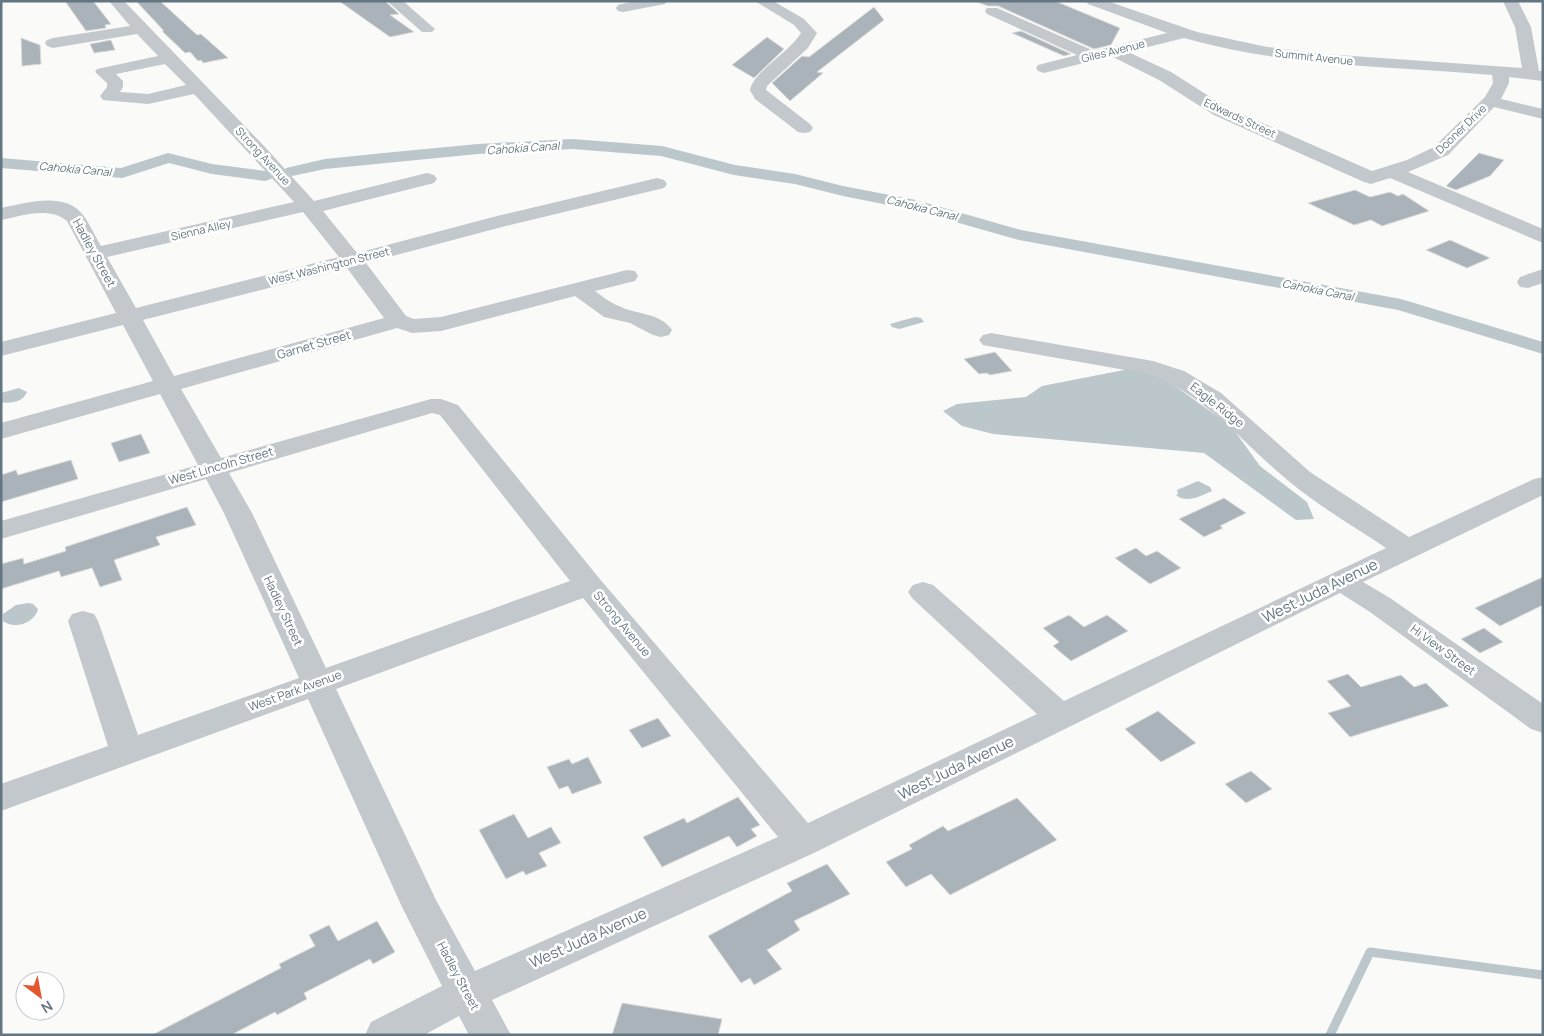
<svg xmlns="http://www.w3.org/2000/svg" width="1544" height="1036" viewBox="0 0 1544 1036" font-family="Manrope,sans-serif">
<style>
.water{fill:#bbc7cb}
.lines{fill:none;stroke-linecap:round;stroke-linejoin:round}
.stream{stroke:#bbc7cb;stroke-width:9}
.canal{fill:#bbc7cb;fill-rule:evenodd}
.building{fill:#aab3b9;stroke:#dcdcda}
.minor{fill:#c3c8cc;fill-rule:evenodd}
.labels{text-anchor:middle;stroke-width:5;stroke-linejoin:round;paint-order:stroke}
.far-street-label{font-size:11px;fill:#657683;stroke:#fff}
.far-water-label{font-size:11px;font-style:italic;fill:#60757c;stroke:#fff}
.street-label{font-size:12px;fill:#657683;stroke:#fff}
.near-street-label{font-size:15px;fill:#657683;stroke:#fff}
</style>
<rect width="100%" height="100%" fill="#fafaf8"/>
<path class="water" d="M915,317L921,318L924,322L899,329L892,327L890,324Z
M1129,369L1161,376L1231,426L1260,466L1307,502L1314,519L1296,520L1204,453L993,434L962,426L943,411L957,404L1026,397L1042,386Z
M19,388L27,392C23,402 11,404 1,402V393Z
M1198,481L1210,487L1212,491C1200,496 1187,504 1176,495L1178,494L1177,490Z
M28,603L33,604L38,609C35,623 14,630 3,621V614L16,605Z"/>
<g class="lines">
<path class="stream" d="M1330,1035L1370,952L1543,975"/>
<path class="canal" d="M572,139L662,146L735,165L795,174L843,186L916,200L1021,230L1401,299L1543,342V354L1398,310L1019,240L913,210L843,196L795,184L734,175L661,156L572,149L478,154L325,169L292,176L286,174L284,171L286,168L325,159L394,152L478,144Z
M168,153L212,164L265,171L271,173L273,176L271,179L265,181L212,174L169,163L122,178L1,168V158L121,168Z"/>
</g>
<path class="building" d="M65,1H93L111,24L105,25L106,28L86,31Z
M136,1H160L197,35L201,34L228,58L203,63L201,60L198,61L190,52L185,53L162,31H164Z
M339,1H385L399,14L390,15L414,32L390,37Z
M1055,1L1120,28L1111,45L1094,49L998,6H988L977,2Z
M874,7L884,20L817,72L823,73L790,101L772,83L802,56L809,57Z
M1021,31L1071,54L1064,56L1012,33Z
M767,37L784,49L754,78L732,65Z
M21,38L40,45L41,64L22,66Z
M111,40L115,50L94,53L90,44Z
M1479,153L1504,160L1490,176L1456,190L1446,186Z
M1355,190L1370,197L1390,192L1398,196L1403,194L1429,211L1382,226L1371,220L1354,225L1308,203Z
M1450,240L1490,258L1467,268L1426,250Z
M995,352L1012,371L990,375L987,373L979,374L964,359Z
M141,434L150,453L119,462L111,443Z
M71,460L78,479L1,502V475L16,470L18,475Z
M1224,498L1246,513L1220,526L1223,528L1204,537L1179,519Z
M187,507L196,525L156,537L160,545L114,560L122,580L100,587L92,568L61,577L59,571L1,589V564L23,558L24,564L66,551L65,547Z
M1136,548L1146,556L1157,551L1181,568L1150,584L1115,558Z
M1543,577V605L1500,626L1475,608Z
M1069,615L1084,627L1107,615L1128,631L1071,661L1053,646L1059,642L1043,628Z
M1484,628L1503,642L1480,653L1461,639Z
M1348,674L1361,687L1401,675L1414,687L1426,683L1449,706L1350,737L1328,713L1351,706L1327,681Z
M1158,711L1196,743L1161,762L1125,729Z
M658,718L671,736L642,748L629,730Z
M588,757L602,783L572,794L568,786L559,789L547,767L569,759L572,764Z
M1251,771L1272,789L1246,803L1225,784Z
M738,797L760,825L751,829L757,836L737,847L729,836L662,867L643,837L684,818L687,823Z
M1017,798L1057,840L950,895L931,874L906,887L886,862L912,849L909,845L943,826L948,831Z
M514,814L528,838L551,827L561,843L539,853L547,866L526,875L523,871L506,879L479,830Z
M827,864L850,894L794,921L800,930L767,950L782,969L754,985L750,978L741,983L708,936L792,891L787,883Z
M377,921L395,952L373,964L370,959L304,993L307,999L277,1015L275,1012L231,1035H152L281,968L279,964L315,946L309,935L329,925L338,941Z
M622,1003L722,1019L718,1035H612Z"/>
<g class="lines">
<path class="minor" d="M109,1H124L265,147L314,201L427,173L434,175L437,179L434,183L323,211L357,253L497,216L657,178L664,180L667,184L664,188L502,227L366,263L406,316L414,319L441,317L627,270L635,271L638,276L635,281L595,291C602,296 610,303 619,306C636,315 660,312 672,330L669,335L661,337L653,335L630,323L604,317L575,296L441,331L412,333L397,328L181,389L221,458L431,399H441L458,405L599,578L808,823L1037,714L913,599L908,592L913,585L923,582L933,585L1064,701L1386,548C1355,527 1320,507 1291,483C1244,445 1207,395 1148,374L983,345L979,340L983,335L991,333L1153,361L1184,371L1221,393L1310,472L1409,537L1534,479L1543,477V495L1363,582L1390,598L1543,704V733L1531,729L1370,612L1340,593L816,852L492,1000L511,1035H469L459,1016L424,1035H365L371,1022L442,986L402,907L308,699L1,811V784L108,746L68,621L72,614L83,611L94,614L98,621L138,735L299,678L224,513L206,479L1,539V521L198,465L160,394L1,439V423L153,381L123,325L1,356V342L116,313L67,221C49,206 22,216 1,220V208C26,203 65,191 83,215C90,224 95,236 101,246L294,202L194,94L148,104L103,100L100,96L107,87V83L95,72L97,69L158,56L137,34L53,48L47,46L45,43L47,40L53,38L130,26ZM165,64L186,85L148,94L120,92L123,87V81L116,74ZM303,212L339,257L136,308L107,257ZM347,268L384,318L174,376L143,320ZM432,413L440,415L570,581L326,668L252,513L229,473ZM583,598L778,837L475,971L436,900L336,689Z
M387,1H403L435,29L432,32H422Z
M635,1H667L665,4L623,12L618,11L616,8L618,5Z
M755,1H773L804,19L817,33L808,48L767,86L766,90L810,124L813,128L810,132L804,133L798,132L755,99L750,90C753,72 790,52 801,33L794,25Z
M1086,1H1107L1197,32L1267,47L1325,54L1522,68L1515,27L1503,1H1518L1531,27L1539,71H1543V81L1509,77V83L1501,99L1543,109V119L1494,107L1448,155L1408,172L1543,229V243L1390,178L1371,184L1364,182L1214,115L1159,80L1111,56L1044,73L1038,71L1036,68L1038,65L1077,55L987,14L985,11L987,8H997L1094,51L1167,33L1088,4ZM1184,38C1285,67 1388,66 1492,75L1493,83L1485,97L1434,147L1407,160L1372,171L1226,107L1171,72L1128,52Z
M1543,269V283L1528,288L1520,287L1517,282L1520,277Z"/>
</g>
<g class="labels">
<g class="far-street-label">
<text transform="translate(1113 51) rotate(-14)" y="4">Giles Avenue</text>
<text transform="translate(1314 57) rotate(6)" y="4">Summit Avenue</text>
<text transform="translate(1240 118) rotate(25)" y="4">Edwards Street</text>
<text transform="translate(1461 129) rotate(-44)" y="4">Dooner Drive</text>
<text transform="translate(263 156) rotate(47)" y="4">Strong Avenue</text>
<text transform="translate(201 230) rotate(-13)" y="4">Sienna Alley</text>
<text transform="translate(329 266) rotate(-14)" y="4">West Washington Street</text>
</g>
<g class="far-water-label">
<text transform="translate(523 148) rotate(-4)" y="4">Cahokia Canal</text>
<text transform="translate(75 169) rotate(5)" y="4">Cahokia Canal</text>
<text transform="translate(922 208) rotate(14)" y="4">Cahokia Canal</text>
<text transform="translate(1318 290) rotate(11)" y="4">Cahokia Canal</text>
</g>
<g class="street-label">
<text transform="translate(94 253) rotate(61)" y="4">Hadley Street</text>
<text transform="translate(314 345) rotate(-16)" y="4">Garnet Street</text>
<text transform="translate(1217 405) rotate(38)" y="4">Eagle Ridge</text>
<text transform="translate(221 466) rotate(-16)" y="4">West Lincoln Street</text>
<text transform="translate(283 611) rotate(65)" y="4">Hadley Street</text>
<text transform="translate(622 624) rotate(50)" y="4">Strong Avenue</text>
<text transform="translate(1443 650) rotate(36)" y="4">Hi View Street</text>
<text transform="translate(295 691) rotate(-20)" y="4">West Park Avenue</text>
<text transform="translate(458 976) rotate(62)" y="4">Hadley Street</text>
</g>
<g class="near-street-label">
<text transform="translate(1320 591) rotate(-26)" y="5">West Juda Avenue</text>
<text transform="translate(956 768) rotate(-26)" y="5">West Juda Avenue</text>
<text transform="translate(588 938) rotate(-24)" y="5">West Juda Avenue</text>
</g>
</g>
<rect width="1544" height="1036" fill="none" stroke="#657683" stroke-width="5"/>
<g transform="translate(40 996) rotate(148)"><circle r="24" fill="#ffffff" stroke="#c1c8cd"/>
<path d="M0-4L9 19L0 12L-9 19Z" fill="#e4572e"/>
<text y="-8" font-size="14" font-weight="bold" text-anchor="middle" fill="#657683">N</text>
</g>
</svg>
